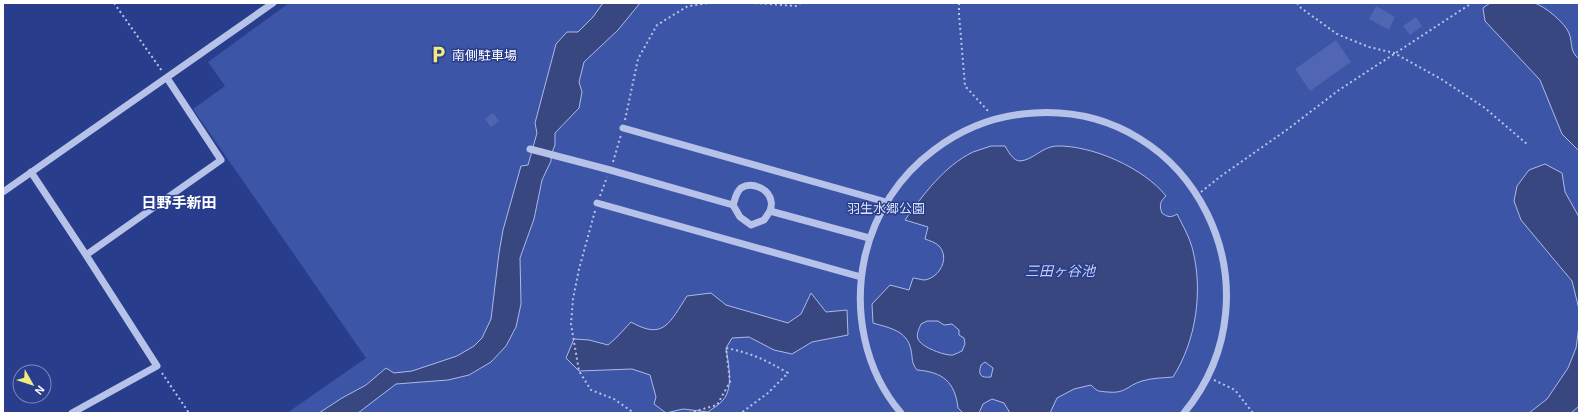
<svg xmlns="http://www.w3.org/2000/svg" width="1582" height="416" viewBox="0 0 1582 416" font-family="Helvetica,'Noto Sans JP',sans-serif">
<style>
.green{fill:#3d55a7}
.water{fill:#384780;stroke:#acbaea;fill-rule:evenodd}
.building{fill:#5166b2}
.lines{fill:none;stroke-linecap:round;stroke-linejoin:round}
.path{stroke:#b7c2e9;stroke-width:2;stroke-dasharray:2 3;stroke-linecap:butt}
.minor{stroke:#b7c2e9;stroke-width:7}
.labels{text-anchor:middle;stroke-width:3;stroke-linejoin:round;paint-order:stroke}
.poi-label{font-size:13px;fill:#fff;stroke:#283d8b;text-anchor:start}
.park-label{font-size:13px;fill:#dbe1f7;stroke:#283d8b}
.water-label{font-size:14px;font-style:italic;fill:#c3cdf1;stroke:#283d8b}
.quarter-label{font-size:15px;font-weight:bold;fill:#fff;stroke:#283d8b}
</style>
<rect width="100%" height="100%" fill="#283d8b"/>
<path class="green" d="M289,3H1579V413H287L366,358L193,109L225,86L208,62Z"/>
<path class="water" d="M603,3H640L618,30L584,62L579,82L582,92L579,108L555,133V145L551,155V161L542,180L534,219L520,258L521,304L516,327L506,346L491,362L469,375L448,380L396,384L358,413H319L342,398L366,385L386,368L394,373L412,371L457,356L474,346L482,338L491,319L499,253L503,230L521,166L528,165L537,133L535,123L556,44L567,32H578L593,17Z
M1490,3C1501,3 1525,1 1534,3C1545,6 1565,23 1569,33C1573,43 1569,51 1579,59V151L1562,134L1540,80L1485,21L1483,8Z
M991,146H1005C1008,151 1013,161 1020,161C1033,160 1042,147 1056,146C1092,145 1144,168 1166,196C1160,201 1159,206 1162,213C1167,217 1171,218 1177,214C1183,226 1190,238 1193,251C1203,292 1196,341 1173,377C1163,378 1151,378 1142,381C1126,386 1126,394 1107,392C1098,391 1098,392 1091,385L1074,389L1057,398L1050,413H1010L1004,403L992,399L983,404L979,413H963L958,408C955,382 943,372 917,370C911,362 913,360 911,350C907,330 889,328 873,323L872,304L890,285L909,290L913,278C916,278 921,280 925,280C940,277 950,258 939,246C935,242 930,241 925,239L928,227L905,220C923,195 944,166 973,152C979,150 985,148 991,146ZM927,321H938L944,325L952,324L959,330V335L964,338L965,344L962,351C959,352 956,354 953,355C945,356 921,347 918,339C916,334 919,329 921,324ZM985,362L993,368L991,377C980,378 978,375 981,365Z
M1545,164L1562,173L1565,192L1579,217V406L1571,413H1529L1547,399L1568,368L1576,348L1579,326V309L1572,281L1521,220L1514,201L1517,186L1529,170Z
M711,293L726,305L788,323L801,314L811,293L826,312L847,310L848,335L812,342L792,354L774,350L749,337L732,338L726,348C728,362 734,388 723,400C719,405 713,408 708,412L683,409L666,413L654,404L656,397L650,375L632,369L579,371L566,358L574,339L589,340L608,345L617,337L631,322C664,341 670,322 687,296Z"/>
<path class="building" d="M1376,6L1395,17L1389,30L1369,19Z
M1416,17L1422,26L1410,35L1403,26Z
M1336,40L1351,62L1310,91L1295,69Z
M493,113L499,121L491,127L485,119Z"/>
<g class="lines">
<path class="path" d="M114,3L162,71
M755,3L796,6L801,3
M959,3V14L965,86L989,112
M1297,3L1301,8L1337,34L1369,47L1394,53L1441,79L1485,108L1528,145
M625,120L638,59L657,25L688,6L709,3
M613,162L621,135
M1201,192L1221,176L1288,129L1339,90L1472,3
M600,196L607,177
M595,211L579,269L573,299L571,324L579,371L591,390L614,399L634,413
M162,373L189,413
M1214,380L1235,390L1253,413
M689,413L717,405L730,382L726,348C751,353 766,360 788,373L768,393L741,413"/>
<path class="minor" d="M623,128L886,202
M530,149L610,170L733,205
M31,172L86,255
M3,192L273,3
M597,203L861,277
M770,211L764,220L751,225L740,217L733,205C735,200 736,192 741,188C752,181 769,189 771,201C772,204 771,208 770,211L869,238
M72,413L157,366L86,255L221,160L167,78
M901,413C864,370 853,310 865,256C875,213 899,176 934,150C963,128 997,115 1034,113C1194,103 1285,290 1184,413"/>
</g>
<defs>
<symbol id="parking-bare" viewBox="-9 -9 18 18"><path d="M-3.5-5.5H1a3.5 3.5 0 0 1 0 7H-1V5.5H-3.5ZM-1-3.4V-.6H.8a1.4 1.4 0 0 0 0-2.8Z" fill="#f1ea7d" stroke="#283d8b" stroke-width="2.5" paint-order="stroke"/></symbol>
</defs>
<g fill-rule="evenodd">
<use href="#parking-bare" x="426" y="42" width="25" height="25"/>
</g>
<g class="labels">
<g class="poi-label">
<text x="452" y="60">南側駐車場</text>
</g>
<g class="park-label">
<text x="886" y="213">羽生水郷公園</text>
</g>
<g class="water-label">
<text x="1060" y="276">三田ヶ谷池</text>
</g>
<g class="quarter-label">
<text x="179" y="208">日野手新田</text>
</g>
</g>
<rect width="1582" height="416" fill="none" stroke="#ffffff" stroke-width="8"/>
<g transform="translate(32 384) rotate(129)"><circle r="19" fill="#283d8b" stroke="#7e8bb9"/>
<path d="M0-3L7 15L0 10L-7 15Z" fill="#f1ea7d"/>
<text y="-6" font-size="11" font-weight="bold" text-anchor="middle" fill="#ffffff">N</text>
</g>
</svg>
